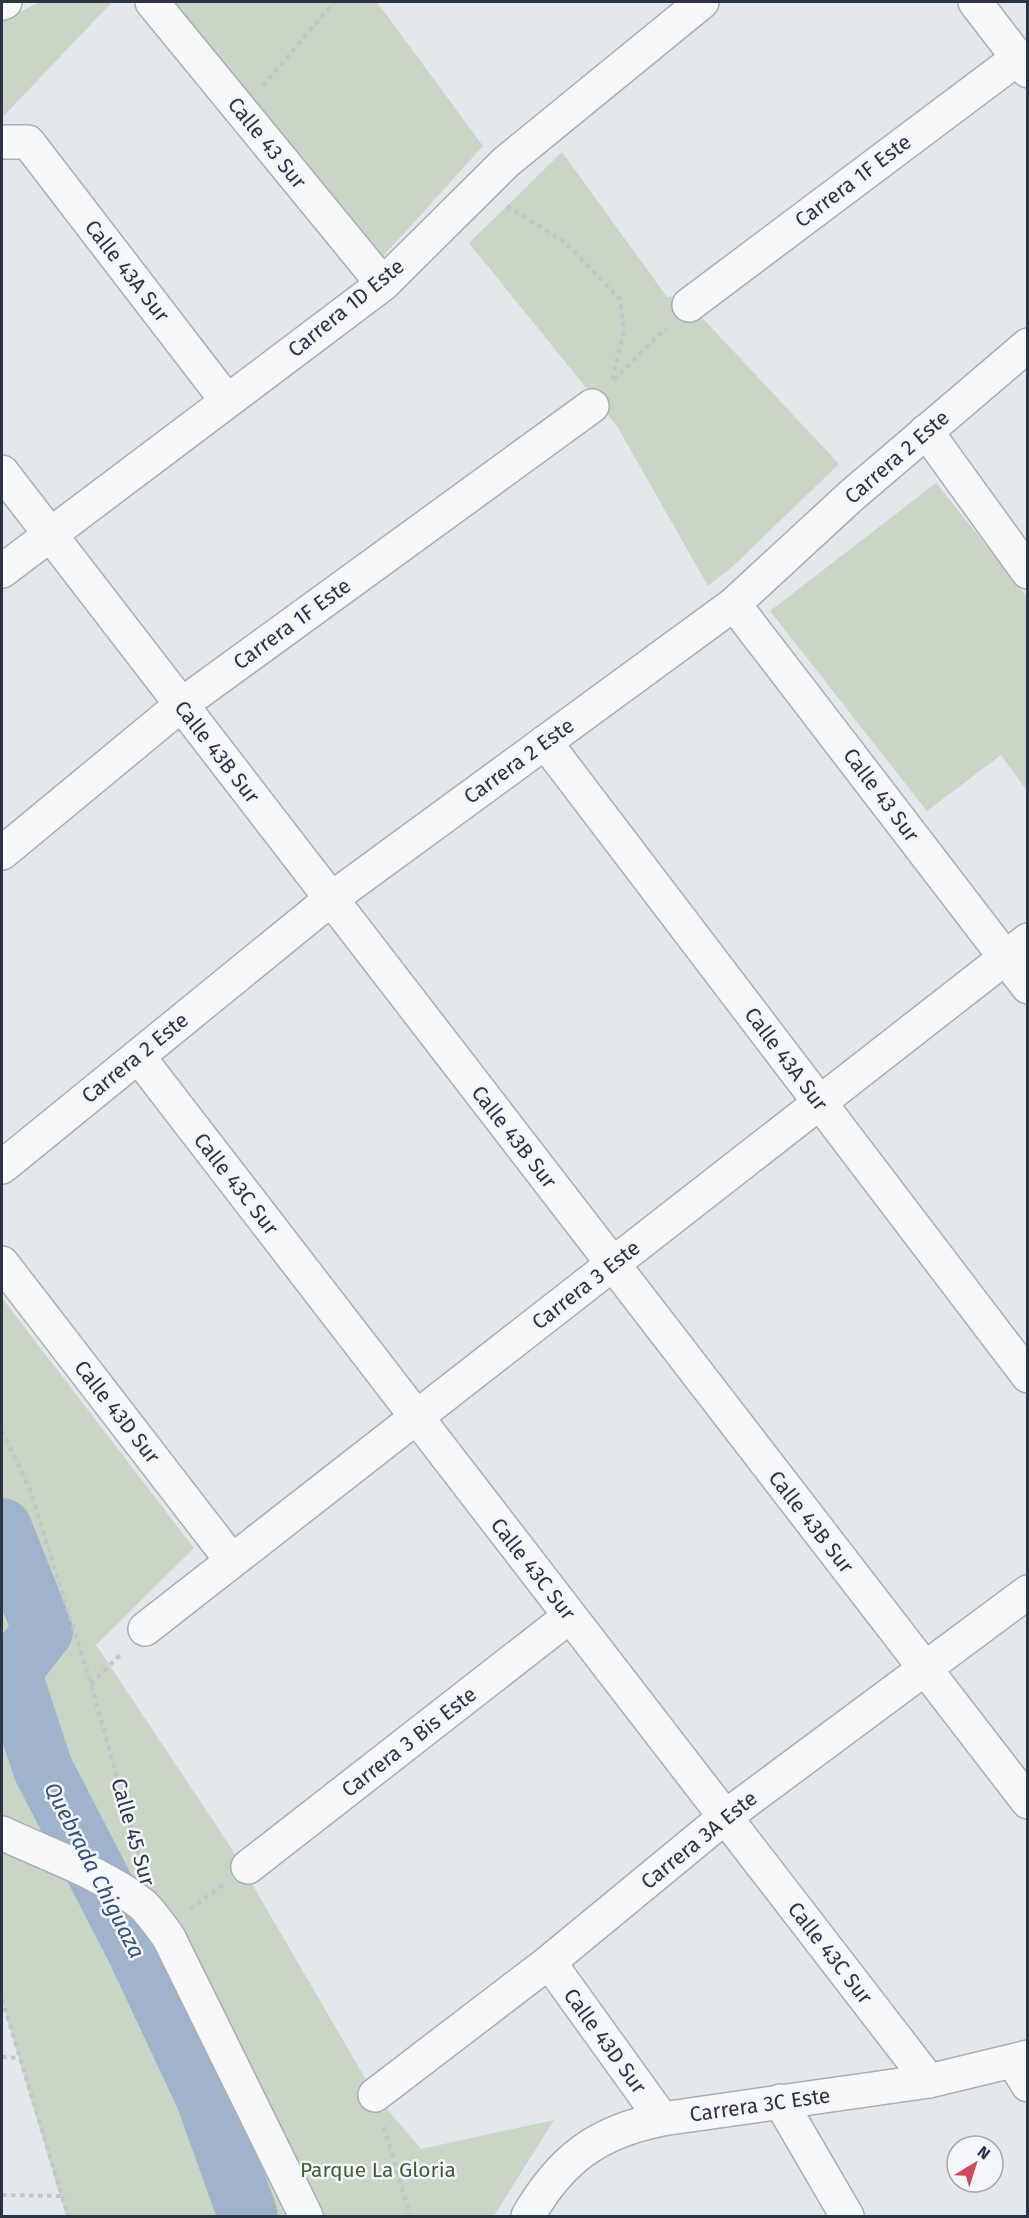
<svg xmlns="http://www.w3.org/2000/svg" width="1029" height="2218" viewBox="0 0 1029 2218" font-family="'Fira Sans',sans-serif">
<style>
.green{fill:#c9d6c5}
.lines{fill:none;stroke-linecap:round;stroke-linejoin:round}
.river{stroke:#9fb4cc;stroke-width:60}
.minor-casing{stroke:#a9aeb7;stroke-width:36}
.path{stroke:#c2c5cb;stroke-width:4;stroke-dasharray:4.5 4.5;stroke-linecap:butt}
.minor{stroke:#f7f8fa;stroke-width:33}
.labels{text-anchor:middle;stroke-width:5;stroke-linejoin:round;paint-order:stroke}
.street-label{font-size:21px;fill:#2b3445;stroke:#f4f6f9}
.park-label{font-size:21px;fill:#3f6138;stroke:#f4f6f9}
.water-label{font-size:22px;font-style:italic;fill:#34527a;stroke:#f4f6f9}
</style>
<rect width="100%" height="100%" fill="#e4e7ec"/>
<path class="green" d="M40,2H112L2,118V21Z
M163,2H377L483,146L379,261Z
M562,152L667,297L681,295L839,464L732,567L708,586L617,426L469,243Z
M936,483L1027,596V791L1001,755L927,811L770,611Z
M2,1298L194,1548L96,1645L228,1843L375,2095L421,2149L554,2120L494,2216H66L2,2002Z"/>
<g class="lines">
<path class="river" d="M2,1528L43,1631L11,1672L43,1769L135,1947L205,2096L248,2216"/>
<defs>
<path id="minor" d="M152,2L383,284
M975,2L1028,71
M2,3L5,2
M2,142H28L227,401
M689,305L1018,58
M926,431L1028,572
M2,472L1028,1802
M2,571L383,284L506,162L702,2
M734,604L1028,987
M545,742L1028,1376
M2,853L181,705L592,406
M138,1056L929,2081
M2,1167L331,899L734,604L851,496L1028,345
M2,1263L232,1561
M145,1629L1028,940
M2,1833C46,1854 105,1874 143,1905C153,1915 161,1927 169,1938L306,2216
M248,1867L570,1616
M549,1962L662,2119
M1013,2061L1028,2085
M375,2095L549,1962L725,1817L1028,1592
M780,2101L847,2216
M528,2216C561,2159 597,2132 662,2119L929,2081L1028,2057"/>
</defs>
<use href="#minor" class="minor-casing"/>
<path class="path" d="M263,86L334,2
M507,206L566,243L620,299L624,331L612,380
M614,380L666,328
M2,1431L29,1487L91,1684L141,1863
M91,1684L122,1653
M190,1909L223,1885
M2,1999L68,2216
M2,2057L19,2058
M384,2127L410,2216
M2,2195L61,2196"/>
<use href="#minor" class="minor"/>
</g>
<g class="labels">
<g class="street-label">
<text transform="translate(267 143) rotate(51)" y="7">Calle 43 Sur</text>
<text transform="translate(853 181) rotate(-37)" y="7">Carrera 1F Este</text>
<text transform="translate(127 271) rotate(52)" y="7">Calle 43A Sur</text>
<text transform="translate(346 308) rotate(-39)" y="7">Carrera 1D Este</text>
<text transform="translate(897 457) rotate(-41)" y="7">Carrera 2 Este</text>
<text transform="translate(292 624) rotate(-36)" y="7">Carrera 1F Este</text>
<text transform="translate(217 752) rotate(52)" y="7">Calle 43B Sur</text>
<text transform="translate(519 761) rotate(-36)" y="7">Carrera 2 Este</text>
<text transform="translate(881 795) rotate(53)" y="7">Calle 43 Sur</text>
<text transform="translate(135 1058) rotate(-39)" y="7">Carrera 2 Este</text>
<text transform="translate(786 1059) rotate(53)" y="7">Calle 43A Sur</text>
<text transform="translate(514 1137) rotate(52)" y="7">Calle 43B Sur</text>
<text transform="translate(236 1184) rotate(52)" y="7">Calle 43C Sur</text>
<text transform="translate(586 1285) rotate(-38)" y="7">Carrera 3 Este</text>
<text transform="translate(117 1412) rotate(52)" y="7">Calle 43D Sur</text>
<text transform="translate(811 1522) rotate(52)" y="7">Calle 43B Sur</text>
<text transform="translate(533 1569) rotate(52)" y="7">Calle 43C Sur</text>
<text transform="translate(409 1742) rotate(-38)" y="7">Carrera 3 Bis Este</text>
<text transform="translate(133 1832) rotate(74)" y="7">Calle 45 Sur</text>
<text transform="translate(699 1840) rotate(-39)" y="7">Carrera 3A Este</text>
<text transform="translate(830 1953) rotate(52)" y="7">Calle 43C Sur</text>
<text transform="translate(605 2041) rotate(54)" y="7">Calle 43D Sur</text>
<text transform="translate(760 2105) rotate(-8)" y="7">Carrera 3C Este</text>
</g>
<g class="park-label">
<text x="378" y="2177">Parque La Gloria</text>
</g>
<g class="water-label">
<text transform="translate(95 1870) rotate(63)" y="8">Quebrada Chiguaza</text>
</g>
</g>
<rect width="1029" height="2218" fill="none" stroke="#2b3445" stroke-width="6"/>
<g transform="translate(975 2164) rotate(38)"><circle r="28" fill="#f4f6f9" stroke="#a4a8b1" stroke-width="1.5"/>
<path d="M0-4.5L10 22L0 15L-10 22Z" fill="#d1495b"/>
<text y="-9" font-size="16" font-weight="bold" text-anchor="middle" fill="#2b3445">N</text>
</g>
</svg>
